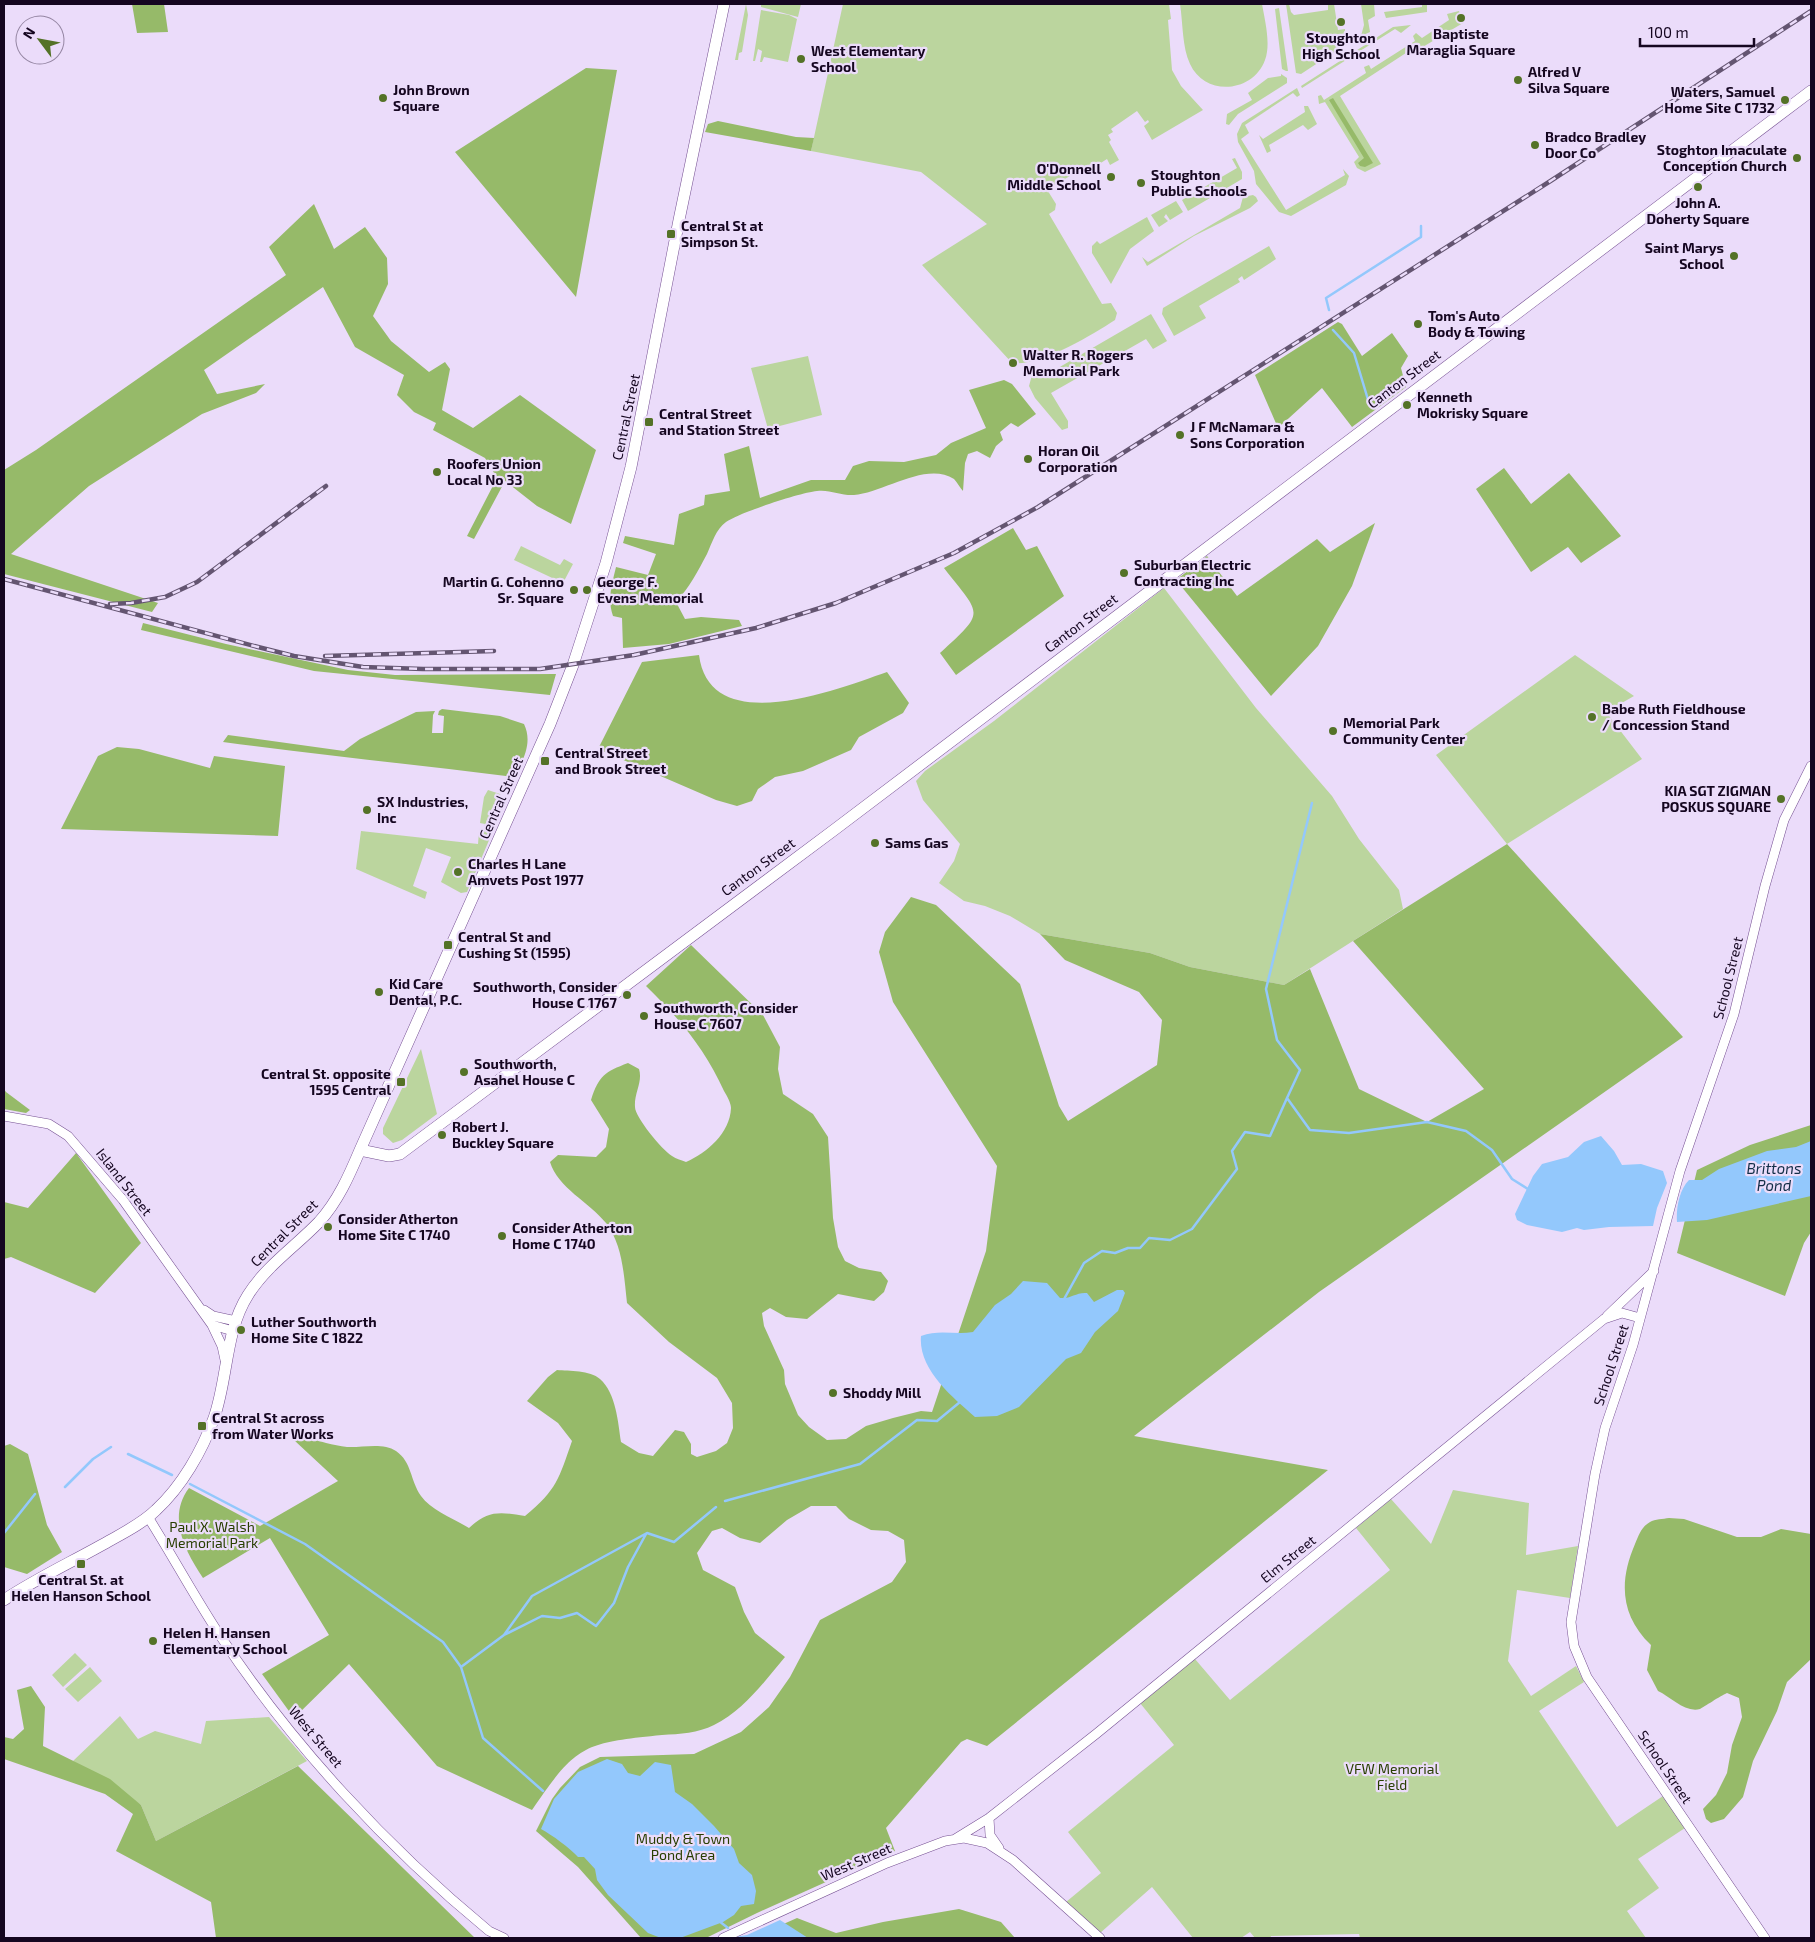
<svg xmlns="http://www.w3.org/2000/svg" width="1815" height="1942" viewBox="0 0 1815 1942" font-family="'Exo 2',sans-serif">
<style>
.green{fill:#bbd59e}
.forest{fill:#96ba69}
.water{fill:#93c8fc}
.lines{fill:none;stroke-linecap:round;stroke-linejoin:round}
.stream{stroke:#93c8fc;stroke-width:2.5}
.minor-casing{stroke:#765193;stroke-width:10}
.major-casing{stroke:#765193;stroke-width:12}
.minor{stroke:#fff;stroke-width:9}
.major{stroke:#fff;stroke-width:11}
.rail-casing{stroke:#645571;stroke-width:4.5}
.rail{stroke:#ebdcfa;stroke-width:2.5;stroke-dasharray:8;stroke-linecap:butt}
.poi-dot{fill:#547227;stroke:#ebdcfa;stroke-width:2}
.labels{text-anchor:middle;stroke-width:4.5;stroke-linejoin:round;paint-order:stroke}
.poi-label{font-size:14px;font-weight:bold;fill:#150620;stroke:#ebdcfa;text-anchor:start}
.street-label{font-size:14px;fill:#150620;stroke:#ebdcfa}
.park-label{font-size:14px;fill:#283e01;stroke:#ebdcfa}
.water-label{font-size:15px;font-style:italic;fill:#122e48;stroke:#ebdcfa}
</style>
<rect width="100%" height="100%" fill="#ebdcfa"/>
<path class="green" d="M746,4L748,15L742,52L739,53L738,60H735Z
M761,4H801L798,17L761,7Z
M843,4H1169L1171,19L1168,20L1172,70L1181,86L1203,110L1152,140L1144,126L1149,122L1148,120L1145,122L1137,111L1111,129L1113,132L1108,135L1111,140L1109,142L1119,160L1110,165L1107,159L1096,166L1094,162L1051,187L1046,188L1056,204L1055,210L1049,214L1102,304L1111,303L1117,313L1115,320C1092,335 1039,367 1012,363L922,265L987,224L921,172L811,151Z
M1180,4H1262C1265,21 1271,44 1265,60C1253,93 1205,97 1190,64C1182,47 1183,23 1180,4Z
M1286,4H1289L1291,12L1294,15L1328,10V5L1334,4L1338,30L1345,29V45L1301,74L1296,73Z
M1361,4H1374L1375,16L1368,20L1370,32L1361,36L1364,25Z
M1422,4H1427V12L1386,18L1384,12L1422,7Z
M1279,8L1288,71H1286L1282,69L1275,9Z
M761,10L789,15L797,19L788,62L764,57L762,62H760L762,51L758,49L755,61H753Z
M1459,11L1463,23L1411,54L1409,51L1340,96L1381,164L1365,172L1357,168L1354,162L1359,157L1325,102L1319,104L1318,96L1321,95L1324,100L1366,73L1364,67L1369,65L1371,69L1415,41L1413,36L1416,33L1422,38L1449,20L1447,14Z
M1411,25L1401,33L1395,29L1360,51L1363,57L1359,60L1354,55L1302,88L1301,86L1393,27Z
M1281,74L1287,78V83L1238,114L1229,125L1226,124L1227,114L1252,100L1248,93L1268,78L1281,76Z
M1297,88L1300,95L1297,97L1293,93L1245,125L1249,133L1241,139L1286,210L1345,175L1343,169L1349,176L1346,185L1291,216L1279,212L1256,184L1254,171L1238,142L1237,134L1242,123Z
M1304,106H1308L1317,124L1308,130L1303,125L1269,145L1271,151L1267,153L1259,135L1263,139L1305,112Z
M1235,158L1242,172V179L1188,211L1182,200L1237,168L1232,159Z
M1253,195L1256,197L1258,201L1250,208L1194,236L1147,266L1142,257L1148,262L1240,208L1243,197Z
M1176,201L1183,212L1170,220L1166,214L1164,217L1168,221L1159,227L1151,215Z
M1147,217L1154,231L1130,249L1111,284L1092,253V246L1097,241L1100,244Z
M1269,246L1276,259L1244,280L1242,276L1238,279L1240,282L1199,306L1206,318L1174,336L1162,314L1163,308Z
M1151,314L1167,341L1153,349L1146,339L1051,393L1068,421V428L1062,430L1035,398L1029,386L1032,375L1058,368Z
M808,356L822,415L768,429L751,368Z
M521,546L560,565L564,559L573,564L563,583L514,560Z
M1164,588L1256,708L1332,796L1359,839L1399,890L1403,909L1284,985L1190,967L1150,953L1040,934L1010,916L985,906L964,901L939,883L954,861L960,844L923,800L916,781L925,771L994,721Z
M1575,655L1634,696L1606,712L1642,759L1507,844L1436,755Z
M488,790L500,794L504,805L467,892L461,893L441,882L451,857L426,848L413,886L427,892L425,899L356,869L361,831L478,844L479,832H483L485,824L480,823L484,797Z
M421,1049L437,1114L402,1140L393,1143L383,1134V1128Z
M1453,1490L1529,1503L1526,1555L1578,1546L1570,1598L1517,1590L1508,1661L1531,1696L1576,1666L1584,1682L1539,1711L1617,1827L1663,1796L1685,1828L1638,1859L1659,1888L1627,1911L1646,1938H1360L1359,1934L1271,1936L1270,1938H1255L1250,1932L1241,1938H1193L1152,1887L1099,1934L1066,1902L1101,1873L1068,1832L1174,1745L1140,1703L1195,1659L1230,1700L1390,1570L1356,1528L1391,1499L1431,1544Z
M75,1653L87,1665L63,1687L52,1675Z
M90,1667L102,1681L78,1702L65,1689Z
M120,1716L138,1739L155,1731L201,1744L206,1721L269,1717L307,1761L156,1841L141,1805L73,1761Z"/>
<path class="forest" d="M132,4H164L168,32L137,33Z
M586,68L617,70L576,297L455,152Z
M1333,98L1373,163L1365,167L1360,166L1358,163L1364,158L1329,100Z
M718,121L796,137L814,138L811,151L705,132L708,124Z
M314,204L334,249L365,227L387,258L388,284L373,316L391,341L429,372L445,362L450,369L442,410L473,428L520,395L596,450L571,524L537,506L505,481L474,539L467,536L497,478L485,458L433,430L436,423L414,412L397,395L404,375L355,347L323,287L204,370L217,394L265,384L256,393L202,414L89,486L11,554L158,603L152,612L4,574V470L36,450L286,275L269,247Z
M1338,322L1342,324L1362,356L1392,333L1408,356L1401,368L1406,387L1352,427L1322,388L1278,428L1255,375Z
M1004,380L1012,384L1036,414L1018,427L1011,423L1000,432L1003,440L996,446L990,458L977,451L968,454L965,463L963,491C960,488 957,482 954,479C926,461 883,493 854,495C842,496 829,489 817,491C799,493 741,512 726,522C716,529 712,543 707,554C698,571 689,588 676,602L685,619L701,617L739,620L742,626L669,644L623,648L622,618L613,616C607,599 612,584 616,567L648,575L656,554L623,543L625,536L674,545L679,514L704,505L705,495L730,491L724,454L749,446L760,498L811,480H845L853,466L869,461L904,462L936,455L951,443L986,428L969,390Z
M1504,468L1531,504L1569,473L1621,536L1581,563L1568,547L1531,572L1476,489Z
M1375,523L1352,586L1318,646L1271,696L1176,580L1207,556L1237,596L1317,539L1330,552Z
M1013,528L1026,550L1037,546L1064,596L956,675L940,653C987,610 981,616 944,568Z
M143,623L226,644L348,670L395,675L556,674L550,695L314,671L141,630Z
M699,655C710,740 838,689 887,672L909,703L903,713L859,737L851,750L803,771L775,777L758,789L752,801L737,806L716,800L598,749L642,662Z
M442,709L500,716L524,724C533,743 523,759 515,777C418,765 321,755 223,742L228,735L344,751L360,739L416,712L435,711L433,715L432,733H443L444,716L438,715L439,711Z
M117,747L139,749L210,768L214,756L285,766L278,836L61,829L98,756Z
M1507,844L1683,1037L1319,1292L1134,1436L1328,1470L987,1746L967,1739L961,1742L886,1828L895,1851L757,1913L706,1938H641L578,1867L536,1831L552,1799L560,1788L580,1767L600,1757L694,1754L741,1732L769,1707L790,1677L820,1620L892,1582L906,1562L904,1540L888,1531L871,1530L849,1519L836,1506H811L787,1520L760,1543L740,1538L722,1528L712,1531L697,1553L703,1570L735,1587L744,1612L755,1633L785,1657C764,1682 744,1710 714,1725C698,1733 680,1734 662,1735C584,1743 577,1744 532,1810L437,1766L349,1664L294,1718L262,1674L329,1635L270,1538L203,1578C185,1551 167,1517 189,1488L260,1526L338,1481L295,1441L306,1436C319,1442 333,1445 347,1447C361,1448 383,1442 396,1451C412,1462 410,1480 421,1496C431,1510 454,1519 469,1528C488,1510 500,1512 525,1516C557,1490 559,1478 572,1441L558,1423L527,1401L548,1377L557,1370C569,1371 590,1370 600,1379C616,1393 618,1422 621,1442L639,1453L653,1456L675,1430L684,1432L691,1444V1454L697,1457L716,1451L727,1443L733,1428L732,1403L717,1378L669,1342L627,1303C624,1277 623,1245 606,1223C589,1202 558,1188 550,1162L558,1155L596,1157L606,1147L609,1129L591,1100C599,1075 605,1072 628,1063L639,1069C643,1082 634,1093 635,1107C635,1117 662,1150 672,1156C676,1159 682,1160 686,1162C707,1153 730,1133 731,1108C731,1103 727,1096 724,1091C705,1049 679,1018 646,986L691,945L763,1015L780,1047L778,1069L783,1094L813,1114L828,1137L833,1218L838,1247L845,1261L859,1268L881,1272L888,1281L884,1292L874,1301L838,1294L807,1319L786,1317L770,1308L762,1313L764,1326L784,1370L785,1384L798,1415L809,1427L827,1440L846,1439L866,1426L893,1418L921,1411L932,1412L986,1251L997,1166L893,1002L879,952L885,932L911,897L936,905L1020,984L1059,1106L1068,1121L1157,1065L1162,1020L1139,992L1065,960L1040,934L1150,953L1190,967L1284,985L1310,969L1359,1089L1427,1122L1484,1089L1353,941Z
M4,1089L6,1092L30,1110L26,1113L4,1109Z
M1811,1125V1232L1804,1243L1785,1296L1677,1253L1697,1170L1750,1145Z
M76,1153L141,1243L95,1293L11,1257L4,1259V1202L28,1208Z
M10,1444L28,1454L47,1525L62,1552L27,1574L4,1567V1446Z
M1669,1518L1684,1519L1737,1537H1761L1781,1529L1811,1534V1659L1787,1682L1777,1711L1753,1761L1743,1797L1724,1819L1711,1823L1706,1819L1703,1809L1716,1795L1727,1773L1732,1745L1742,1717L1739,1698L1727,1693C1720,1696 1704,1707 1700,1709C1685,1713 1671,1697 1658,1691L1647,1670L1651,1645C1620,1615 1619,1581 1635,1544C1639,1535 1641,1527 1650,1522C1655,1519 1663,1519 1669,1518Z
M31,1686L45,1707L43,1746L110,1779L141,1805L156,1841L298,1766L475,1938H216L211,1902L116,1851L133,1814L105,1794L4,1759V1737L13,1739L24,1729L17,1690Z
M959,1909L1001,1922L1015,1938H752L797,1918L836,1933L883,1922Z"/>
<path class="water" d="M1601,1136L1614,1151L1622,1165L1641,1164L1663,1171L1667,1183L1657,1208L1653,1226L1609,1227L1584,1230L1577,1228L1562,1232L1527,1225L1517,1220L1515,1214L1533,1176L1542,1164L1568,1157L1584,1142Z
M1811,1141V1196L1707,1220L1677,1222C1676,1209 1679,1190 1689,1180H1702L1719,1169L1767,1151L1796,1147Z
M1023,1281L1047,1283L1060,1298C1071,1299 1076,1292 1087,1293L1094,1302L1117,1290H1123L1125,1293L1118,1311L1095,1332L1081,1353L1066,1359L1019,1407L997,1416L975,1417C952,1397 918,1369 921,1336C939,1329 955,1335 973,1332L995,1305L1011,1294Z
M607,1759L622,1764L628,1773L640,1776L655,1762L671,1765L675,1792L692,1804L714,1826L734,1849L739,1863L752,1875L756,1891L754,1904L741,1906L734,1915L723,1922L680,1938H661L648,1933L608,1895L597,1880L595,1869L584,1857H578C570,1848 552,1835 541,1829L554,1799L578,1772Z
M780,1920L808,1938H729L747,1935Z"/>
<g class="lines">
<path class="stream" d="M1329,310L1326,298L1421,237V226
M1333,330L1354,353L1369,403
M1287,1098L1300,1070L1277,1040L1266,989L1312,803
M1063,1301L1084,1263L1102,1251L1115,1253L1128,1248H1140L1149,1238L1170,1240L1192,1229L1237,1169L1232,1151L1245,1132L1270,1136L1287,1098L1310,1130L1349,1133L1427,1122L1466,1131L1492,1150L1512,1179L1531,1191
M128,1454L172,1475
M190,1484L305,1544L443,1642L461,1667L483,1738L543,1791
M65,1487L93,1459L111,1447
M725,1501L860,1464L917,1420L937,1421L960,1402
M4,1533L35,1494
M504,1635L542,1616L560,1618L577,1613L596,1626L614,1603L628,1567L646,1534
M461,1667L504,1635L532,1596L647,1533L674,1542L716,1507
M719,1921L728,1928"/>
<defs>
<path id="minor" d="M4,1116L49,1124L68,1136L123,1200L212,1325L222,1346L225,1360
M204,1310L213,1316L236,1321
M1607,1316L1654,1271
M212,1325L233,1331
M148,1517C172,1555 194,1596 219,1634C292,1745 387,1847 489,1931L504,1938
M989,1818L990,1835L999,1848
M955,1839L989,1818L1096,1734L1604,1319L1622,1313L1640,1318
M723,1938L887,1863L945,1841L964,1838L987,1843L1013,1860L1100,1938
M1765,1938L1587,1677L1574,1646L1571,1622L1595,1474L1605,1428L1633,1345L1680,1171L1734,1014L1765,886L1784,820L1811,766"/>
<path id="major" d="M360,1150L389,1156L400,1154L834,830L1811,91
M4,1600C37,1578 74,1561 109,1541C125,1532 143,1523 156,1510C182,1486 202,1451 214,1418C228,1378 225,1331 248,1295C266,1266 296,1246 319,1222C338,1201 349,1176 360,1150L550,724L573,665L606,563L631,467L679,220L724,4"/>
</defs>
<use href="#minor" class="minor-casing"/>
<use href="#major" class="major-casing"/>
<use href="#minor" class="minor"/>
<use href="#major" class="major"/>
<defs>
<path id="rail" d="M4,579L258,647L294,656L363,667L423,669H540L634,655L756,628L836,603L954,553L1038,507L1552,180L1811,11
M110,604L131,603L165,597L197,582L326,486
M325,656L494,651"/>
</defs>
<use href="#rail" class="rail-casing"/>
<use href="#rail" class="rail"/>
</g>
<g class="poi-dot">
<circle cx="1461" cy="18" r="5"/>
<circle cx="1341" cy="22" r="5"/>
<circle cx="801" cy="59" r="5"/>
<circle cx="1518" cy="80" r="5"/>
<circle cx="383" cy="98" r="5"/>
<circle cx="1785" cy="100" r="5"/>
<circle cx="1535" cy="145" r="5"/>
<circle cx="1797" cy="158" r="5"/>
<circle cx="1111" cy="177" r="5"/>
<circle cx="1141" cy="183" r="5"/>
<circle cx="1698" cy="187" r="5"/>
<rect x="666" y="229" width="10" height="10" rx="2.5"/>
<circle cx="1734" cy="256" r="5"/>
<circle cx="1418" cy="324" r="5"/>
<circle cx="1013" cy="363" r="5"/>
<circle cx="1407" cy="405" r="5"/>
<rect x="644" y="417" width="10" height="10" rx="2.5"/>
<circle cx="1180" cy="435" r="5"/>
<circle cx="1028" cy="459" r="5"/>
<circle cx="437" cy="472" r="5"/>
<circle cx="1124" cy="573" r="5"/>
<circle cx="574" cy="590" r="5"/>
<circle cx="587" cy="590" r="5"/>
<circle cx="1592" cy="717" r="5"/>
<circle cx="1333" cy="731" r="5"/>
<rect x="540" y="756" width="10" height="10" rx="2.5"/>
<circle cx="1781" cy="799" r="5"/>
<circle cx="367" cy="810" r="5"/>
<circle cx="875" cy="843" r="5"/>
<circle cx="458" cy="872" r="5"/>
<rect x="443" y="940" width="10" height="10" rx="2.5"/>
<circle cx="379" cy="992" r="5"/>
<circle cx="627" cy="995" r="5"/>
<circle cx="644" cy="1016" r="5"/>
<circle cx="464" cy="1072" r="5"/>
<rect x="396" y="1077" width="10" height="10" rx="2.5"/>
<circle cx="442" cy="1135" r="5"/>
<circle cx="328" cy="1227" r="5"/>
<circle cx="502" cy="1236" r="5"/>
<circle cx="241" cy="1330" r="5"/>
<circle cx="833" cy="1393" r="5"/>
<rect x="197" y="1421" width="10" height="10" rx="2.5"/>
<rect x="76" y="1559" width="10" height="10" rx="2.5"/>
<circle cx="153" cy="1641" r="5"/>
</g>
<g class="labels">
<g class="poi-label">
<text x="1461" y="39" text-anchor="middle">Baptiste<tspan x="1461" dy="16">Maraglia Square</tspan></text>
<text x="1341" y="43" text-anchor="middle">Stoughton<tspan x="1341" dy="16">High School</tspan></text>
<text x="811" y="56">West Elementary<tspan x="811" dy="16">School</tspan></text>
<text x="1528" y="77">Alfred V<tspan x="1528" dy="16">Silva Square</tspan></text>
<text x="393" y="95">John Brown<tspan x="393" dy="16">Square</tspan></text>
<text x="1775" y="97" text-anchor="end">Waters, Samuel<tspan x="1775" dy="16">Home Site C 1732</tspan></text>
<text x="1545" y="142">Bradco Bradley<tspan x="1545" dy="16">Door Co</tspan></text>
<text x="1787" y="155" text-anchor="end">Stoghton Imaculate<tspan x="1787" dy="16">Conception Church</tspan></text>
<text x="1101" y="174" text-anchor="end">O'Donnell<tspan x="1101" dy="16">Middle School</tspan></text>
<text x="1151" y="180">Stoughton<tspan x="1151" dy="16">Public Schools</tspan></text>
<text x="1698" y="208" text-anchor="middle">John A.<tspan x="1698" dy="16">Doherty Square</tspan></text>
<text x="681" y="231">Central St at<tspan x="681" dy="16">Simpson St.</tspan></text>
<text x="1724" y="253" text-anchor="end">Saint Marys<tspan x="1724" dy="16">School</tspan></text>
<text x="1428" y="321">Tom's Auto<tspan x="1428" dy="16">Body &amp; Towing</tspan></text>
<text x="1023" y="360">Walter R. Rogers<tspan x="1023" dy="16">Memorial Park</tspan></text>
<text x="1417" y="402">Kenneth<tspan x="1417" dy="16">Mokrisky Square</tspan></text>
<text x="659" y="419">Central Street<tspan x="659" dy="16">and Station Street</tspan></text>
<text x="1190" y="432">J F McNamara &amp;<tspan x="1190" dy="16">Sons Corporation</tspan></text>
<text x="1038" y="456">Horan Oil<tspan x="1038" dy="16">Corporation</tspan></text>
<text x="447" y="469">Roofers Union<tspan x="447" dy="16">Local No 33</tspan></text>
<text x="1134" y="570">Suburban Electric<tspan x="1134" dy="16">Contracting Inc</tspan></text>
<text x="564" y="587" text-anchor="end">Martin G. Cohenno<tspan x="564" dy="16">Sr. Square</tspan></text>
<text x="597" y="587">George F.<tspan x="597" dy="16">Evens Memorial</tspan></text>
<text x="1602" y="714">Babe Ruth Fieldhouse<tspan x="1602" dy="16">/ Concession Stand</tspan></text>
<text x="1343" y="728">Memorial Park<tspan x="1343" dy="16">Community Center</tspan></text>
<text x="555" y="758">Central Street<tspan x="555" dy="16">and Brook Street</tspan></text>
<text x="1771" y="796" text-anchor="end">KIA SGT ZIGMAN<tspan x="1771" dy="16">POSKUS SQUARE</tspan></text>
<text x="377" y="807">SX Industries,<tspan x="377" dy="16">Inc</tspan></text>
<text x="885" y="848">Sams Gas</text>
<text x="468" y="869">Charles H Lane<tspan x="468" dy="16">Amvets Post 1977</tspan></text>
<text x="458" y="942">Central St and<tspan x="458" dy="16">Cushing St (1595)</tspan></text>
<text x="389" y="989">Kid Care<tspan x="389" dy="16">Dental, P.C.</tspan></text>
<text x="617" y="992" text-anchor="end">Southworth, Consider<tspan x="617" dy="16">House C 1767</tspan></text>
<text x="654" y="1013">Southworth, Consider<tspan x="654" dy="16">House C 7607</tspan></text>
<text x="474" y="1069">Southworth,<tspan x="474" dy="16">Asahel House C</tspan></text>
<text x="391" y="1079" text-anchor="end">Central St. opposite<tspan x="391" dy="16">1595 Central</tspan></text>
<text x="452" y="1132">Robert J.<tspan x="452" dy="16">Buckley Square</tspan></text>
<text x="338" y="1224">Consider Atherton<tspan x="338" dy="16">Home Site C 1740</tspan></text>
<text x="512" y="1233">Consider Atherton<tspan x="512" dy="16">Home C 1740</tspan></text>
<text x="251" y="1327">Luther Southworth<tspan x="251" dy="16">Home Site C 1822</tspan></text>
<text x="843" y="1398">Shoddy Mill</text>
<text x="212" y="1423">Central St across<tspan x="212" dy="16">from Water Works</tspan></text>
<text x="81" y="1585" text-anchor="middle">Central St. at<tspan x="81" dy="16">Helen Hanson School</tspan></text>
<text x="163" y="1638">Helen H. Hansen<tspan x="163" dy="16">Elementary School</tspan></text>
</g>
<g class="street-label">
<text transform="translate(1404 379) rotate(-37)" y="5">Canton Street</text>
<text transform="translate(626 417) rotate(-78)" y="5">Central Street</text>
<text transform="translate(1081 623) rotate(-37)" y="5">Canton Street</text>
<text transform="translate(501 798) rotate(-66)" y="5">Central Street</text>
<text transform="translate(758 867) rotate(-36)" y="5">Canton Street</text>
<text transform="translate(1728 978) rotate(-76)" y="5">School Street</text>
<text transform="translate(124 1182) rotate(52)" y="5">Island Street</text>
<text transform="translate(284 1233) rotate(-45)" y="5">Central Street</text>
<text transform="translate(1611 1365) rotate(-72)" y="5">School Street</text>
<text transform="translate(1288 1559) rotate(-39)" y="5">Elm Street</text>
<text transform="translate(316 1737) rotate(50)" y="5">West Street</text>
<text transform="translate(1665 1767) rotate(56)" y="5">School Street</text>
<text transform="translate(856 1862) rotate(-23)" y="5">West Street</text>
</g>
<g class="park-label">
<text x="212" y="1532">Paul X. Walsh<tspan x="212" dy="16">Memorial Park</tspan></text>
<text x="1392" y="1774">VFW Memorial<tspan x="1392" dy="16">Field</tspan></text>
<text x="683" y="1844">Muddy &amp; Town<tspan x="683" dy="16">Pond Area</tspan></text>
</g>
<g class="water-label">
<text x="1774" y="1174">Brittons<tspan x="1774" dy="17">Pond</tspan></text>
</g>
</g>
<rect width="1815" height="1942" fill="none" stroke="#150620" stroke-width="10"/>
<g transform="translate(40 40) rotate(302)"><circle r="24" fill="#ebdcfa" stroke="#9586a3"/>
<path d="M0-4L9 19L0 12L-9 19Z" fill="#547227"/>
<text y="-8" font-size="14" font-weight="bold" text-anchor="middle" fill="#150620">N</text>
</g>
<path d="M1640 38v8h114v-8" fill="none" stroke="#150620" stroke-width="2.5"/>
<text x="1648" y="38" font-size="15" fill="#150620" stroke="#ebdcfa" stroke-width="4" paint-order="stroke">100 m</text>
</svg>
